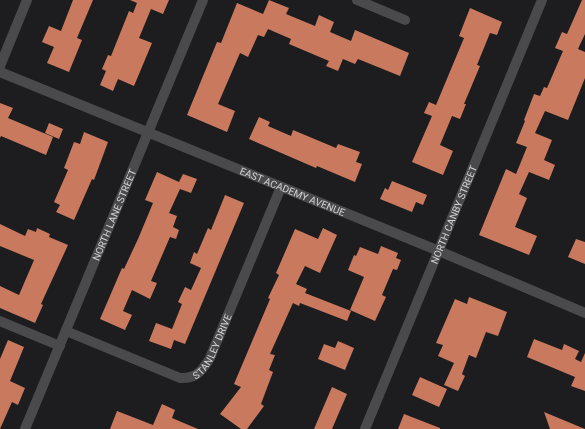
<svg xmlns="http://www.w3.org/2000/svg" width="585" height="429" viewBox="0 0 585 429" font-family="Roboto,sans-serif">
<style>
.building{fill:#c97a5e}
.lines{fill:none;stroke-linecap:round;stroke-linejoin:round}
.minor{stroke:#4a494c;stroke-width:10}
.labels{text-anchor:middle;stroke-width:4;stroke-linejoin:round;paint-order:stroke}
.street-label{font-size:10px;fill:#d3d2d4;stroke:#1d1c1f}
</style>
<rect width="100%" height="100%" fill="#1d1c1f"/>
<path class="building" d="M73,0H93L77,38L82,40L69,72L47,63L54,47L42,42L49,26L61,31Z
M130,0H169L163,14L151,9L139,38L152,43L134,86L118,79L113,91L100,85L106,71L102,69L108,55L111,56L129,11L133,13L137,3Z
M269,0L289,8L286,14L315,26L319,15L334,22L330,32L351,41L355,30L409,53L400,76L358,59L355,64L343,59L338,71L326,66L329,61L289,44L291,39L268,29L264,37L258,35L248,57L240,53L218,104L235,111L227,132L187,115L217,42L221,43L237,3L263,14Z
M582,0H585V34L578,49L585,52V78L568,120L545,111L535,133L552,140L544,160L555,165L549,180L529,172L519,194L527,198L515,227L537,236L529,255L479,235L506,169L516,174L527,147L516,143L525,121L524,120L534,94L540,96L544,87L547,88L563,51L555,48L562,32L567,34Z
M470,8L502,22L497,35L490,33L477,65L480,66L464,104H466L460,119L452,116L440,145L453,151L443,175L412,162L432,116L424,113L429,102L436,105L464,38L459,36Z
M0,103L13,108L8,118L53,137L46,155L1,136L0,138Z
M259,117L270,122L268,126L291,136L293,130L336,148L338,144L360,152L356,162L362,164L355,182L317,166L316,168L249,139Z
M49,123L63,129L59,139L45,133Z
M84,132L108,142L94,180L92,179L74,220L56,212L60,205L54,202L68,170L64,168L74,142L80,144Z
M157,172L179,182L183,174L197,179L191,193L180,189L169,213L177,216L173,227L179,230L176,239L170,237L151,281L157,283L150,299L132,290L123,311L132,315L125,330L100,319L122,268L124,269L138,239L153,203L145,200Z
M392,181L427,195L423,205L416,202L412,212L380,199L385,188L388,190Z
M225,195L244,203L185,344L174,340L171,349L149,341L156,323L172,329L182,304L178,302L185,287L191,290L201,268L190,263L194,252L197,254L208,228L211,230Z
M0,224L25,236L28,229L36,232L37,228L50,234L49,237L68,245L41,304L43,305L35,323L0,308V286L19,295L34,260L0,246Z
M323,228L337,235L320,273L305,266L296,284L307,289L305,293L351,311L347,321L300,303L299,306L293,303L270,354L275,355L269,370L273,372L261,404L264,406L247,429H241L220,414L241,387L234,384L270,299L268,298L279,275L276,273L295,229L318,239Z
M576,239L585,242V264L568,257Z
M381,246L398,253L396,258L401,260L397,270L393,269L382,295L386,297L375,321L350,310L364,277L348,270L354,255L356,256L360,247L378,254Z
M469,297L507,312L498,336L486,332L476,358L469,355L462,374L465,376L458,391L444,385L454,363L438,356L443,345L436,343L455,299L467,304Z
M534,339L562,350L564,344L579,351L575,359L581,362L585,353V391L571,386L575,377L527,357Z
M8,340L24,347L10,381L25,388L18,405L12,402L0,429V359Z
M338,341L354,348L345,370L318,359L324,344L335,348Z
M420,377L447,389L439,407L412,395Z
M332,387L347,394L332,429H314Z
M162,404L175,410L172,418L198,429H110L117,411L153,425Z
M544,412L585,429H550Z
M404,414L440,428V429H398Z"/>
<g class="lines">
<g class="minor">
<path d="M357,0L405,20"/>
<path d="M0,66L27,0"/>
<path id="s1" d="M0,72L439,251L585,313"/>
<path d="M0,321L60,346"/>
<path id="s2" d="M66,331L180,378C196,379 202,371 210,358L281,187"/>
<path id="s3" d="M25,429L203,0"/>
<path id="s4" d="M365,429L542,0"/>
</g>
</g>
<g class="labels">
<g class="street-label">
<text dy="4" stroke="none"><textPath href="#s1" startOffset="316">EAST ACADEMY AVENUE</textPath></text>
<text dy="4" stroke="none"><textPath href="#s3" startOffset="232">NORTH LANE STREET</textPath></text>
<text dy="4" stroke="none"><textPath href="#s4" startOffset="232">NORTH CANBY STREET</textPath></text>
<text dy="4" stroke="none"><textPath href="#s2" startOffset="173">STANLEY DRIVE</textPath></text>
</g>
</g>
</svg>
